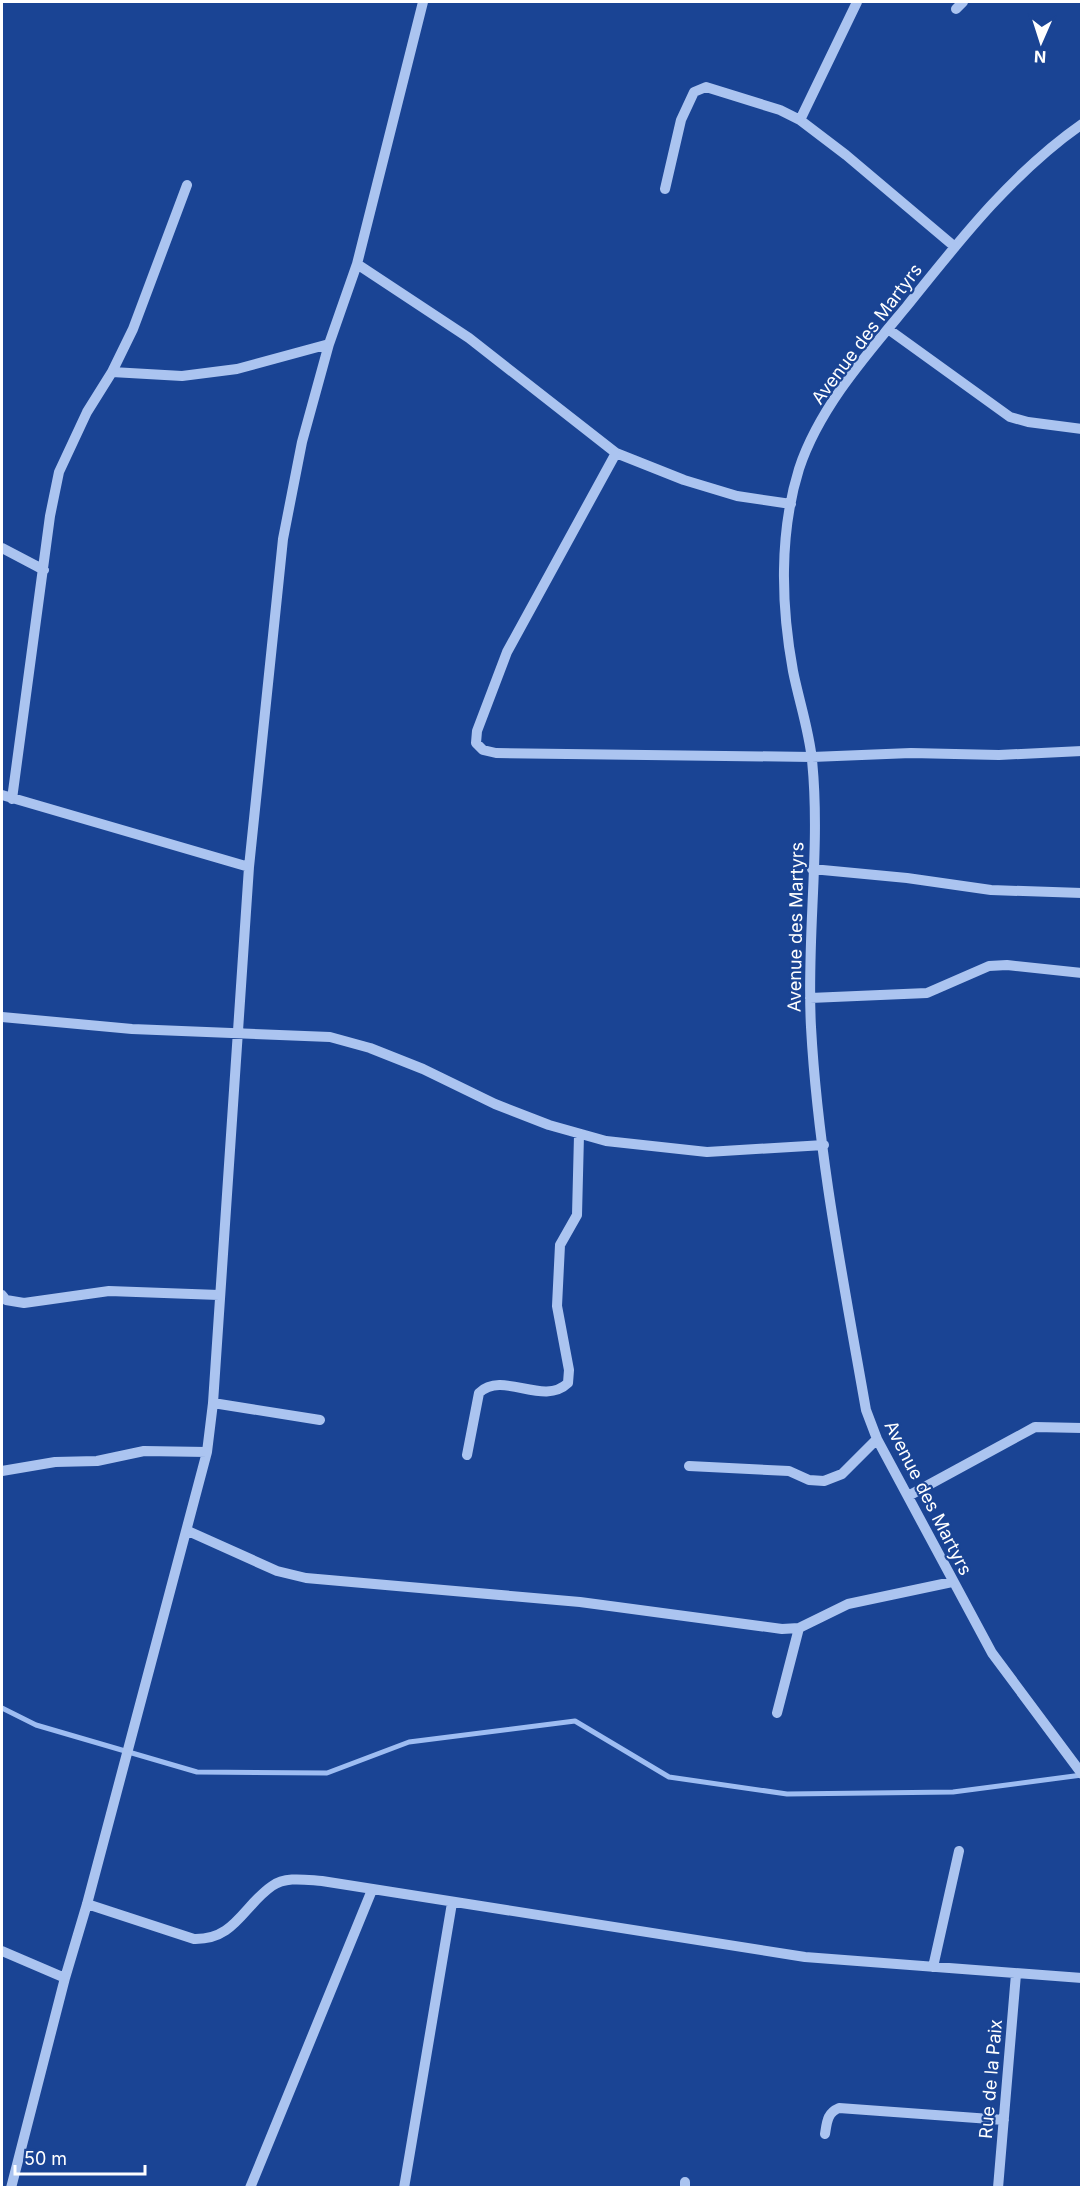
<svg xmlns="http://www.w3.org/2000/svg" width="1083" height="2189" viewBox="0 0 1083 2189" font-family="Inter,sans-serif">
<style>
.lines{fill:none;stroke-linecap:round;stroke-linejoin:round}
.stream{stroke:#9ebdf2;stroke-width:5}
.minor{stroke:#abc4f0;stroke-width:10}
.labels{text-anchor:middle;stroke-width:4.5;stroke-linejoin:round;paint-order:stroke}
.street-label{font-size:18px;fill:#fff;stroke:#1a4494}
</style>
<rect width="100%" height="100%" fill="#1a4494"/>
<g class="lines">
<path class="stream" d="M2,1708L36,1725L197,1772L327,1773L409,1742L575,1721L669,1777L787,1794L953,1792L1082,1775"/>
<path class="minor" d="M956,9L963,2
M800,120L857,2
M1082,124C1013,172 959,241 907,306C867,354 819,408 799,469C779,533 781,606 793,671C799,701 809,730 812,760C821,849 806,938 811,1027C818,1155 844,1284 866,1410L877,1439L992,1653L1082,1774
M665,189L681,120L694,92L706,87L780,110L800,120L846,155L955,247
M357,264L469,338L616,453L684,480L737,496L791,504
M888,329L1010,417L1028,422L1082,429
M112,372L182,376L237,369L329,344
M616,453L507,652L477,731L476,743L483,750L496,753L812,757L911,753L999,755L1082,751
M2,548L44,570
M2,795L249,867
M12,799L50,516L59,472L87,412L112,372L133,329L187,185
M812,869L907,878L991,890L1082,893
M810,998L927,993L989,966L1007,965L1082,973
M2,1017L132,1029L330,1037L370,1048L423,1069L495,1104L549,1125L606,1141L707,1152L824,1145
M2,1295L6,1300L24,1303L109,1291L219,1295
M213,1403L320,1420
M467,1455L479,1393C503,1370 543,1407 568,1383L569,1370L557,1306L560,1245L577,1215L579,1135
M689,1466L789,1471L809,1480L824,1481L842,1474L877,1439
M2,1471L55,1462L97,1461L144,1451L207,1452
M910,1495L1035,1427L1082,1428
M188,1531L277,1571L306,1578L580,1602L782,1629L799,1628L848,1604L952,1582
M777,1713L799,1628
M87,1904L194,1939C235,1940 243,1906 272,1886C286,1876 306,1880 322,1881L805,1957L1082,1978
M2,1951L65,1978
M933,1967L959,1851
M825,2134C827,2122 827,2113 839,2108L1004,2120
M11,2188L65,1978L87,1904L207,1452L213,1403L249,867L283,539L302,442L329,344L357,264L423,2
M250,2188L372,1890
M404,2188L452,1903
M685,2188V2182
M998,2188L1016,1974"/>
</g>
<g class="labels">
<g class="street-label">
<text transform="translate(867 334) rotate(-53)" y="6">Avenue des Martyrs</text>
<text transform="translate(796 927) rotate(-89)" y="6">Avenue des Martyrs</text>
<text transform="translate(928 1498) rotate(63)" y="6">Avenue des Martyrs</text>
<text transform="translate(991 2079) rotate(-85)" y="6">Rue de la Paix</text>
</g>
</g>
<rect width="1083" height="2189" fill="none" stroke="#ffffff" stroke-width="6"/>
<g transform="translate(1041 42) rotate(183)" stroke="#1a4494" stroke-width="4.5" paint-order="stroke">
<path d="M0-4.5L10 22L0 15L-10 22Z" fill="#ffffff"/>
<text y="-9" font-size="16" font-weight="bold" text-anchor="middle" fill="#ffffff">N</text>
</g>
<path d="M15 2165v9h130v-9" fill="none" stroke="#ffffff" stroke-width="3"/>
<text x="24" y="2165" font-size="18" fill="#ffffff" stroke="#1a4494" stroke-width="4.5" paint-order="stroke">50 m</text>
</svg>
